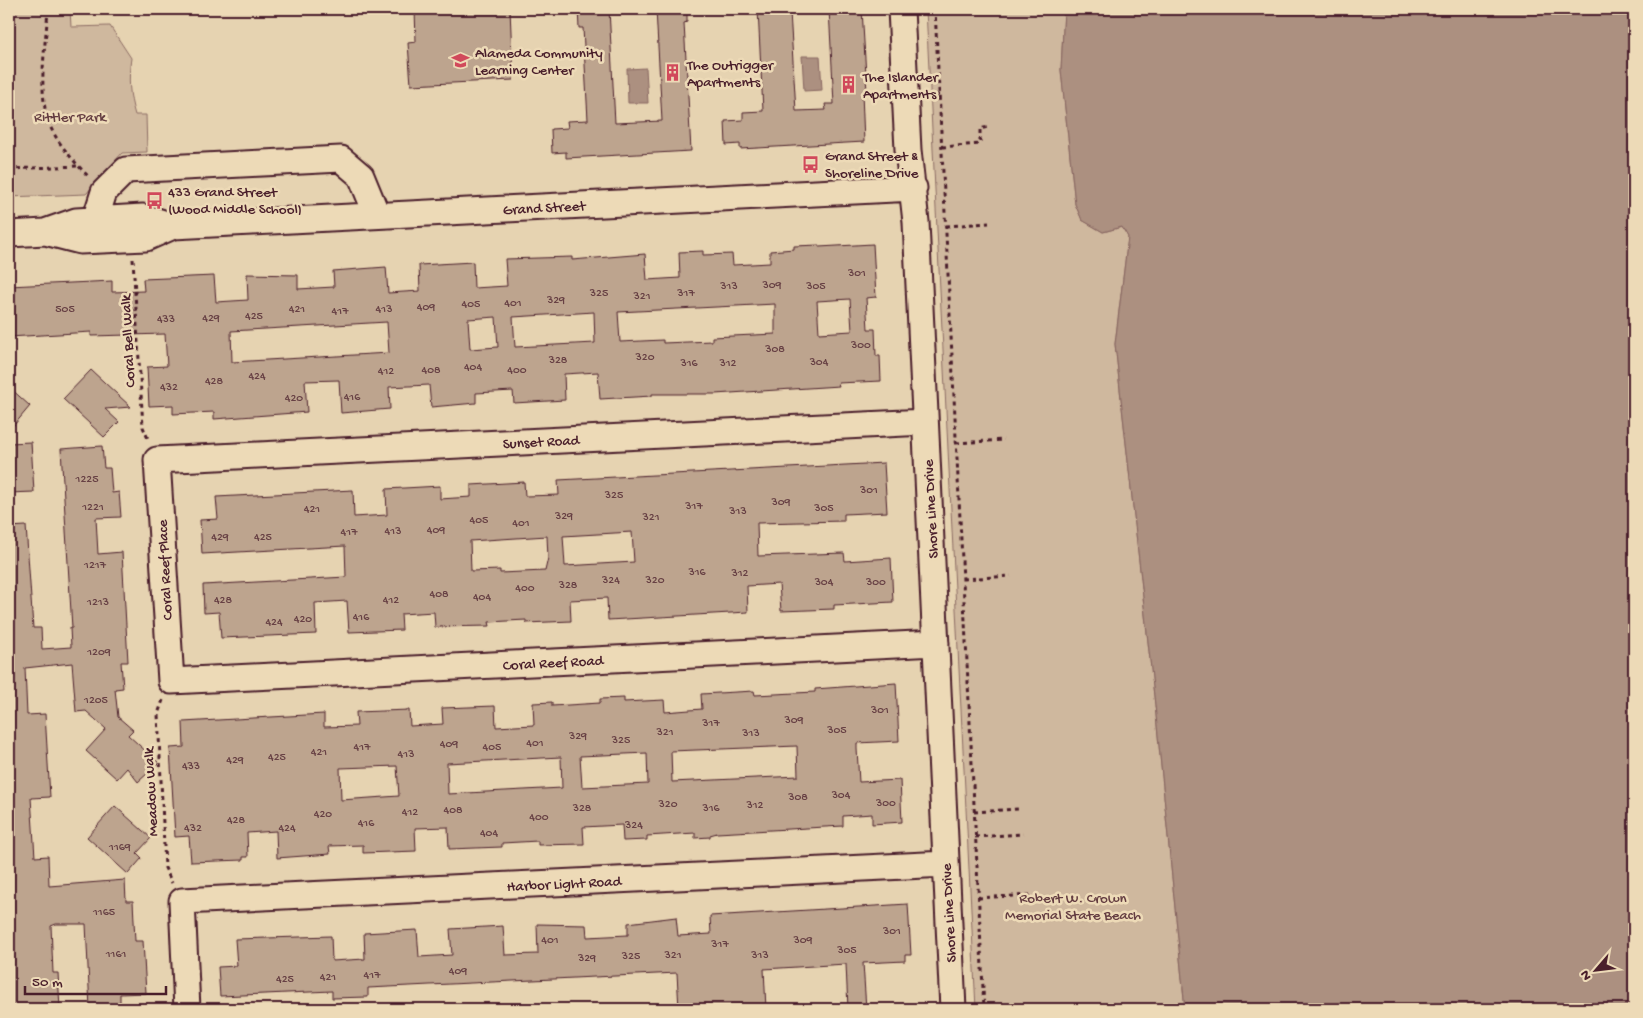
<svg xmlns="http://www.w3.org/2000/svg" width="1643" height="1018" viewBox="0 0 1643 1018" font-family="'Gochi Hand',sans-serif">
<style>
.green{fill:#cfb89e;stroke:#8c6c64}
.water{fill:#ac9080;stroke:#85635e}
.building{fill:#bda48e;stroke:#4a1f2b;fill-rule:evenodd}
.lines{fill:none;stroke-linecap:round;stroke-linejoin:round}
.minor-casing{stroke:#4a1f2b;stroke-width:29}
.path{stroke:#4a1f2b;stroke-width:3;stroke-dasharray:4 4;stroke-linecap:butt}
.minor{stroke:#eddab7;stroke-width:25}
.labels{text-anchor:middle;stroke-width:5;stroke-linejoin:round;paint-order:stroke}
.number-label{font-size:12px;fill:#674044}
.poi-label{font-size:15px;fill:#4a1f2b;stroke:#eddab7;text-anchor:start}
.park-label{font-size:15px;fill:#653e42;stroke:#eddab7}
.street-label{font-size:15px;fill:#4a1f2b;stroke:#eddab7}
</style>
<rect width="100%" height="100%" fill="#e6d3b1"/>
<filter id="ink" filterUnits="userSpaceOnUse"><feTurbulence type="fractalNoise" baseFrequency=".02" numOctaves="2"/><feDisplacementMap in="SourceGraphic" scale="10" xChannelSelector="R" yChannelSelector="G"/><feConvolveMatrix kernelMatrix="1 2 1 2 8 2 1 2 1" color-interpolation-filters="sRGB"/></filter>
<g filter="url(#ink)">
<path class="green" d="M9,9H70L71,27L110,26L131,58C128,79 129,95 135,115H146L147,152L122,153L86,194L9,197Z
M926,9H1064L1061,70L1075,204L1082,220L1103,232L1122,227L1128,237L1115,344L1155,705L1185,1009H976Z"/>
<path class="water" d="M1064,9H1634V1009H1185L1155,705L1115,344L1128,237L1122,227L1103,232L1082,220L1075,204L1061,70Z
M802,56H820L822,90L804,91Z
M646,68L648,103H628L627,69Z"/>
<path class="building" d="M415,9H510L513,80L411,85L408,43L416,42Z
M578,9H609L615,123L662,121L656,9H687V22L684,23L691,151L566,158V152L552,153L551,129L568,128L567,121L588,120L583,28H579Z
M758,9H785L786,12H790L796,111L826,110L825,104H834L829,9H862L867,92L862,93L864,142L740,149V144L726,145L725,121L743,120V112L763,111Z
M873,244L876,297L866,298L868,329H875L876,356H880L881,381L838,383L839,386L715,394H652V396L600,399L598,372L564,374L565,400L514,403L513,391L476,393V403L431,407L429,385L389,387L390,409L341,413L339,380L305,381L307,412L214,419V412L173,414V405L149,406L147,367L167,366L165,334L91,336V332L9,337V286L112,281V292L144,291L143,279L214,276L216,302L248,300L247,274L298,275V289L334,287L333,271L386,267L388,293L420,291L419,265L473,262L474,288L507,286L505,259L572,257V260L645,254L647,280L680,278L679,252L703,251V255L732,254L733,265L770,263V251L794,249V246L819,245V247ZM850,299L852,331L819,333L817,301ZM775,304V334L712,337V341L663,343V340L620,342L618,312ZM594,312L595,343L515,347L513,317ZM496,317L498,347L470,349L468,319ZM387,322L389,353L232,362L231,331Z
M91,370L131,407L105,409L119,422L104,437L63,399Z
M9,387L30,406L9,431Z
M31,442L34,492L9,493V443Z
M102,446L104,468H110L112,493L119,492L121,517L96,518L98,554L122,552L128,662H121L123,688L115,689L118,717L133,730L128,735L159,763L138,782L127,768L117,779L86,751L106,729L86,711L76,712L72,663L25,668L27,715L45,714L50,797L31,798L35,857L48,856L49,886L125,880L126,901H133L135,941H143L146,993L120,994V1009H90L86,924H56L51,926L53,973H58L60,1009H9V527L26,526L33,628H41L42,649L71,647L70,628H72L61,449Z
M884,463L887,512L844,514V521L757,523L758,556L844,553L845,561L891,558L893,602L834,605V609L781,611L779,584L747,586L748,612L608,620L607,598L570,600L571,621L526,623V620L489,622L490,626L435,627L434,612L401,614L402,630L349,632L347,601L315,603L316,634L221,638L219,612L204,613L203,585L346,577L345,546L202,554L200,520L218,519L216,497L353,490L354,517L387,515L386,489L440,486V499L471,497V485L524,482L525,496L559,495L558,480ZM632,532L634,562L565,566L563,536ZM547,536L548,558L545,571L500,573V570L471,571L470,541Z
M896,683L899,741L857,743V749L859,782L900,780L902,822L872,824V814L843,816V826L717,833L710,835V837L695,838V833L647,836V840L623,841L622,825L583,827L584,844L538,845V841L502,843V847L449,849L448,827L415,828L416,851L363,853V845L329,846L330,854L277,858L276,831L247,833L248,857H243V860L191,862L189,836L175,837L170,748L184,747L183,722L324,714V727L357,726L356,712L409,710L410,726L443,724L442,708L495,706L496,727L534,725L533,703L552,702V706L600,703V699L624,698V702L664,700L665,712L702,709L701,694L754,691L755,695L815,692V689ZM797,746L798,776L672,782L671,751ZM647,753L648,784L582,787L580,756ZM561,757L562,788L448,794L447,763ZM397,766L399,796L341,800L340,768Z
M115,806L151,838L137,853L142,858L128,874L87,837Z
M908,904L911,955H905V961L863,963L866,1009H848L846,964L764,969L766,1009H679L677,973L368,988V997L332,998V991L220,996L218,967L237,966L235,939L331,936L332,961L365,959L364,933L417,930L419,957L452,955L450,929L503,926L505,955L538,954L537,924L586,925L587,937L628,935V923L676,917L678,936L711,934L710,916Z"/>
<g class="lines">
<defs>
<path id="minor" d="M901,9L908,150L916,222L953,1009
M95,220L104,192L126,170L341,159L361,176L377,215
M45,232L80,241L146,238L173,226
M9,234L45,232L76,221L143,217L173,226L914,188
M925,422L157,460L171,681L936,643
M187,1009L182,901L946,864"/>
</defs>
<use href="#minor" class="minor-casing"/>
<path class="path" d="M48,9C46,44 35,100 53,132C62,148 76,164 89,177
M935,9L984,1009
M927,95H939
M942,147L980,144V129L988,127
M9,169L78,166
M946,226L989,223
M133,259L143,427L149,441
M956,443L1004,440
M963,579L1011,576
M163,700L158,714L165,868L172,883
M974,812L1018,809
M975,837L1023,834
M978,898L1030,895"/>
<use href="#minor" class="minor"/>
</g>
</g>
<defs>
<symbol id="school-bare" viewBox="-9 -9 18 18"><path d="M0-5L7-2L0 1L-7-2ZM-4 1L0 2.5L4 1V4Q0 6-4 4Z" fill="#d1495b" stroke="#eddab7" stroke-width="2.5" paint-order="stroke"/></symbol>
<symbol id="building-bare" viewBox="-9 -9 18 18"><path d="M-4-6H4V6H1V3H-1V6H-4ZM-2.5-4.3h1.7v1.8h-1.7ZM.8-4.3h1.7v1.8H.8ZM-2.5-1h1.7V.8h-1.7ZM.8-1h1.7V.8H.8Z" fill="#d1495b" stroke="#eddab7" stroke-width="2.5" paint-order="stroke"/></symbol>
<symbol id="bus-bare" viewBox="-9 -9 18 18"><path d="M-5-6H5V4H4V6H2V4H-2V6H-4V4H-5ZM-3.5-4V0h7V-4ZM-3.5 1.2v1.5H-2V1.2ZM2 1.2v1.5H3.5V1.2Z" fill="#d1495b" stroke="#eddab7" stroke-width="2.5" paint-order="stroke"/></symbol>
</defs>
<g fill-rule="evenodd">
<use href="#school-bare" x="448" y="48" width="25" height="25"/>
<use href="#building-bare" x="660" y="60" width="25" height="25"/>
<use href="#building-bare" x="836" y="72" width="25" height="25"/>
<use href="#bus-bare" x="798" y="152" width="25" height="25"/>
<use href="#bus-bare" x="142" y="188" width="25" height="25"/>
</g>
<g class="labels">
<g class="number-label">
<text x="857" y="276">301</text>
<text x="772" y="288">309</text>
<text x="729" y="289">313</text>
<text x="816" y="289">305</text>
<text x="599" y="296">325</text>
<text x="686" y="296">317</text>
<text x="642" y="299">321</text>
<text x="556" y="303">329</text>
<text x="513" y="306">401</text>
<text x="471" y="307">405</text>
<text x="426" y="310">409</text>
<text x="65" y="312">505</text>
<text x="297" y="312">421</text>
<text x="384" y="312">413</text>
<text x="340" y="314">417</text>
<text x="254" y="319">425</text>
<text x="211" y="321">429</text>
<text x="166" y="322">433</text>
<text x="861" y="348">300</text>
<text x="775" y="352">308</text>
<text x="645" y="360">320</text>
<text x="558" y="363">328</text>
<text x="819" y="365">304</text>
<text x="689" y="366">316</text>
<text x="728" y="366">312</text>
<text x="473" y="370">404</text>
<text x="431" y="373">408</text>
<text x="517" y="373">400</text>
<text x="386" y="374">412</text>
<text x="257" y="379">424</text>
<text x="214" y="384">428</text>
<text x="169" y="390">432</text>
<text x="352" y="400">416</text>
<text x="294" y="401">420</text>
<text x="87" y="482">1225</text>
<text x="869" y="493">301</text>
<text x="614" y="498">325</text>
<text x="781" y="505">309</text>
<text x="694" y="509">317</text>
<text x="93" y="510">1221</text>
<text x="824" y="511">305</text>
<text x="312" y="512">421</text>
<text x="738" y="514">313</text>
<text x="564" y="519">329</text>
<text x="651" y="520">321</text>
<text x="479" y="523">405</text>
<text x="521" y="526">401</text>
<text x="436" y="533">409</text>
<text x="393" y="534">413</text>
<text x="349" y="535">417</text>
<text x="220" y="540">429</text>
<text x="263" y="540">425</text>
<text x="95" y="568">1217</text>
<text x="697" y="575">316</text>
<text x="740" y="576">312</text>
<text x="611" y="583">324</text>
<text x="655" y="583">320</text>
<text x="824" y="585">304</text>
<text x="876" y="585">300</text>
<text x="568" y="588">328</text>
<text x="525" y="591">400</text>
<text x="439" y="597">408</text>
<text x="482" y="600">404</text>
<text x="223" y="603">428</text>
<text x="391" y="603">412</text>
<text x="98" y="605">1213</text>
<text x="361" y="620">416</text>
<text x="303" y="622">420</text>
<text x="274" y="625">424</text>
<text x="99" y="655">1209</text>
<text x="96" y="703">1205</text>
<text x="880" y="713">301</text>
<text x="794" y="723">309</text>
<text x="711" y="726">317</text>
<text x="837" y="733">305</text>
<text x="665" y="735">321</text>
<text x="751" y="736">313</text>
<text x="578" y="739">329</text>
<text x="621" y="743">325</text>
<text x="535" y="746">401</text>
<text x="449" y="747">409</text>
<text x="362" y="750">417</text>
<text x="492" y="750">405</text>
<text x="319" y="755">421</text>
<text x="406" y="757">413</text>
<text x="277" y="760">425</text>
<text x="235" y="763">429</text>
<text x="191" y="769">433</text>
<text x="841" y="798">304</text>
<text x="798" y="800">308</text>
<text x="886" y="806">300</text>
<text x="668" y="807">320</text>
<text x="755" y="808">312</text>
<text x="582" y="811">328</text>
<text x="711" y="811">316</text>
<text x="453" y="813">408</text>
<text x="410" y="815">412</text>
<text x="323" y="817">420</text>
<text x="539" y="820">400</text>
<text x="236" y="823">428</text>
<text x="366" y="826">416</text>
<text x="634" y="828">324</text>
<text x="193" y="831">432</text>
<text x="287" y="831">424</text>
<text x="489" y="836">404</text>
<text x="120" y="850">1169</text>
<text x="104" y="915">1165</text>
<text x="892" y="934">301</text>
<text x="550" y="943">401</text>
<text x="803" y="943">309</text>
<text x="720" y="947">317</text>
<text x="847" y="953">305</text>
<text x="116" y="957">1161</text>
<text x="673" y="958">321</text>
<text x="760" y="958">313</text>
<text x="631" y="959">325</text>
<text x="587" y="961">329</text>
<text x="458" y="974">409</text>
<text x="372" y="978">417</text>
<text x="328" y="980">421</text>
<text x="285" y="982">425</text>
</g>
<g class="poi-label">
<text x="475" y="57">Alameda Community<tspan x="475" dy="17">Learning Center</tspan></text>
<text x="687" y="69">The Outrigger<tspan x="687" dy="17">Apartments</tspan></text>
<text x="863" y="81">The Islander<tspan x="863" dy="17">Apartments</tspan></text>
<text x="825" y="160">Grand Street &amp;<tspan x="825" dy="17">Shoreline Drive</tspan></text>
<text x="168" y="196">433 Grand Street<tspan x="168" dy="17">(Wood Middle School)</tspan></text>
</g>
<g class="park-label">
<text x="70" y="121">Rittler Park</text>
<text x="1073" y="902">Robert W. Crown<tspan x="1073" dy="17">Memorial State Beach</tspan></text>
</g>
<g class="street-label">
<text transform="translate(544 207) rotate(-3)" y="5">Grand Street</text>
<text transform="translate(127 341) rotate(-93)" y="5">Coral Bell Walk</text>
<text transform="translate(541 441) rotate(-3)" y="5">Sunset Road</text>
<text transform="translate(930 509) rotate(-93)" y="5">Shore Line Drive</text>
<text transform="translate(164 570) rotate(-93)" y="5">Coral Reef Place</text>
<text transform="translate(553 662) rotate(-3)" y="5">Coral Reef Road</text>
<text transform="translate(150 792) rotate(-93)" y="5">Meadow Walk</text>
<text transform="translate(564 883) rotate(-3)" y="5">Harbor Light Road</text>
<text transform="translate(948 913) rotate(-93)" y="5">Shore Line Drive</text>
</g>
</g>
<rect width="1643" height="1018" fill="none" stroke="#eddab7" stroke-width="30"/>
<rect x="15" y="15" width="1613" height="988" fill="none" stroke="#4a1f2b" stroke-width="2" filter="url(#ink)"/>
<g transform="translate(1596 970) rotate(242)" stroke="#eddab7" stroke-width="4" paint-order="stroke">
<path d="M0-4L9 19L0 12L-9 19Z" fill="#4a1f2b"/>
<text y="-8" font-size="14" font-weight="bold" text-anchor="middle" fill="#4a1f2b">N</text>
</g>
<path d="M25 986v8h141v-8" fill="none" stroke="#4a1f2b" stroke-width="2.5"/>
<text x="32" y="986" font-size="15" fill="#4a1f2b" stroke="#eddab7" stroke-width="4" paint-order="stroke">50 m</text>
</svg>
